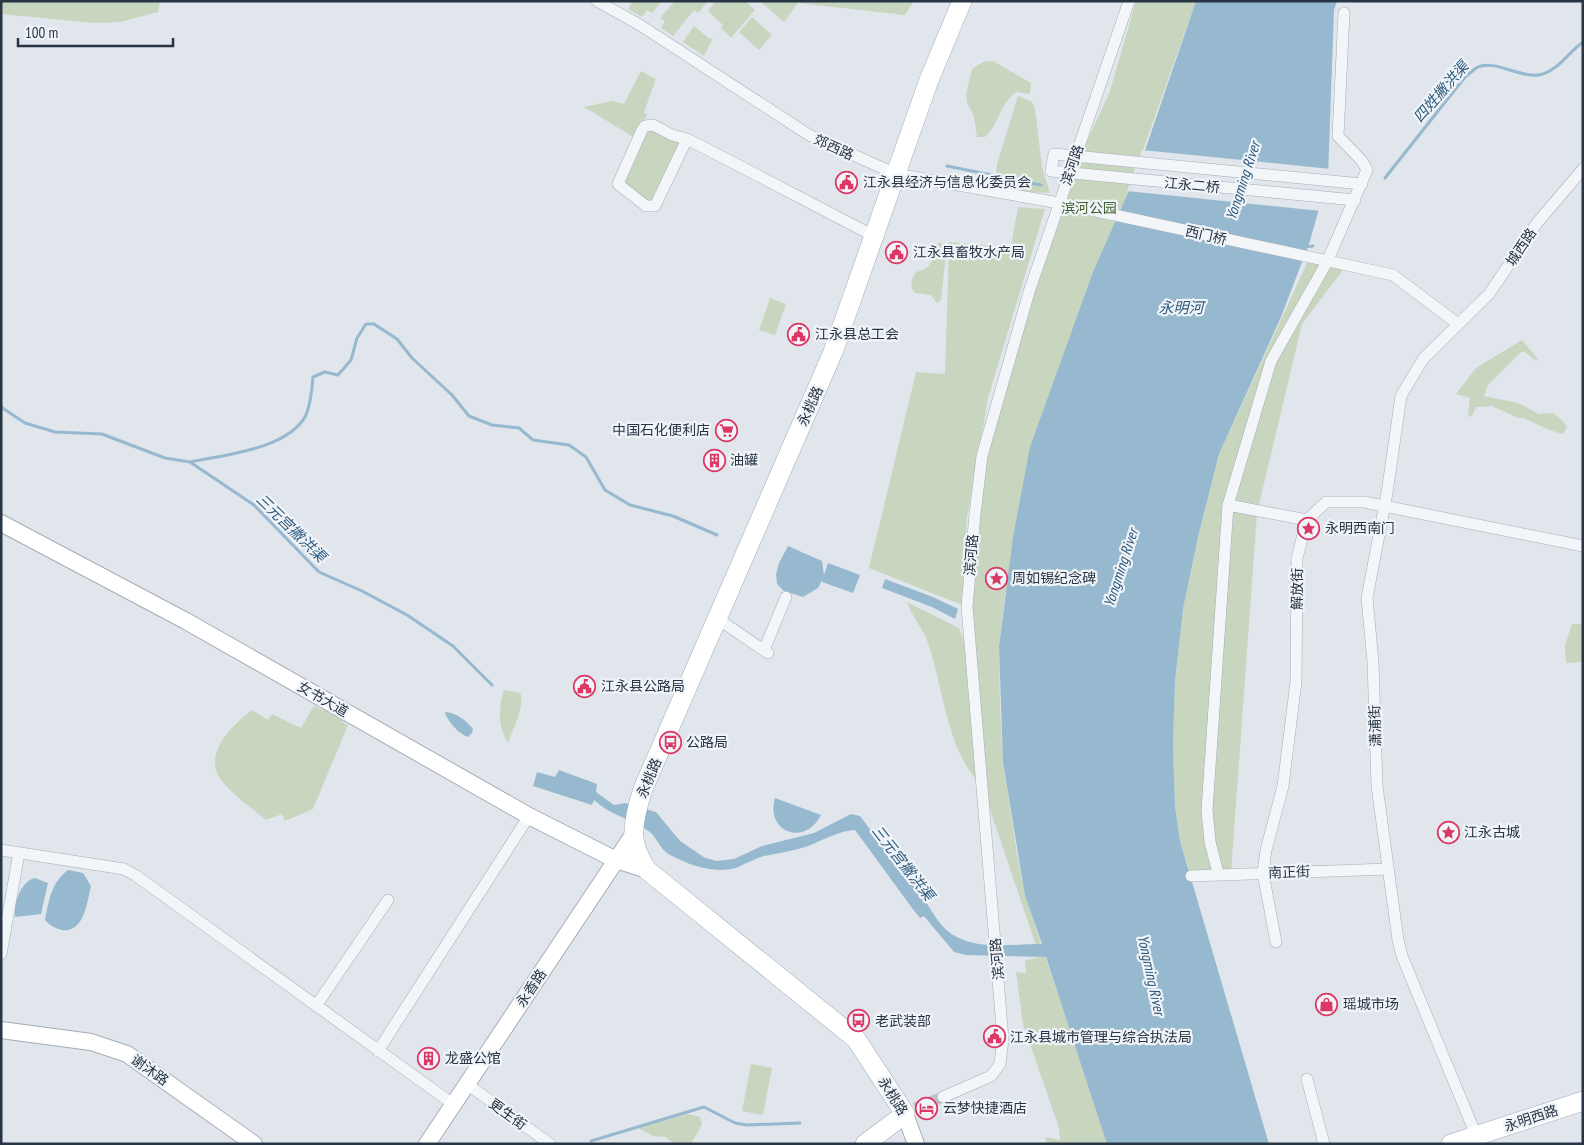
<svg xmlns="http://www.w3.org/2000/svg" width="1584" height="1145" viewBox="0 0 1584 1145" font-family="'PT Sans Narrow','Noto Sans SC',sans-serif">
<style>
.green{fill:#c8d6c0}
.water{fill:#97b9cf}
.pier{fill:#e0e6eb}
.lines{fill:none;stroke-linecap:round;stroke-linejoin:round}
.stream{stroke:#97b9cf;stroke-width:3}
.street-tunnel{stroke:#bbc3ca;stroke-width:11;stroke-dasharray:11 5.5;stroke-linecap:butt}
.street-casing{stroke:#a5adb6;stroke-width:12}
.secondary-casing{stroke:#a5adb6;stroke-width:18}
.primary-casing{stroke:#9eabb8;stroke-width:20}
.street{stroke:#f3f6f8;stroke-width:11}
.secondary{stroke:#fff;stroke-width:16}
.primary{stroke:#fff;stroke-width:19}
.labels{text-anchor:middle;stroke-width:4.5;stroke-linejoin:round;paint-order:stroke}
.street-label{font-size:14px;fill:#273544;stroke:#f0f4f8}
.poi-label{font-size:14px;fill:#273544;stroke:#f0f4f8;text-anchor:start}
.park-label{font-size:14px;fill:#416232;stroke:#f0f4f8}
.water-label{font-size:15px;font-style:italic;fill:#2c5a7d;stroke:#f0f4f8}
</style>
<rect width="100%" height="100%" fill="#e0e6eb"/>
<path class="green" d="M1,1H160L158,12L120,22L94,23L1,14Z
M633,1H662L652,13L647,10L642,17L628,9Z
M675,1H708L698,13L694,10L673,36L661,28L665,21L660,18Z
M716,1H745L755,10L731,38L721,28L723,25L708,11Z
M763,1H914L905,15L798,3L784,22L762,3Z
M1136,1H1196L1125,201L1005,594L999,647L1000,706L1003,762L1017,854L1025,896L1108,1144H1047L1045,1137L1060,1140L1059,1128L1023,1024L1016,972L1026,973L1025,961L1040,957L982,786C946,749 944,690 928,643C923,628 912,617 907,602L959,628L971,659L967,607L983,457L1059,203L1110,91Z
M752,17L772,35L759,50L739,32Z
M694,26L710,39L713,38L704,56L683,42Z
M993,61L1031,83L1030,94L1016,92C1002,101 999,124 985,137H977L974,116L967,103L966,94L972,69L983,62Z
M641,71L656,79L644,112L647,115L635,138L584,107L612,101L624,104Z
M1018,96L1032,102L1035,109L1042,167L1050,193L1014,191L1001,186L996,178L997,164Z
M645,126L685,138L655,206L618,184Z
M1018,207L1045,209L988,398L967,518L962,605L869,568L916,372L945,374L949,249L946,253L941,300L937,303L931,295L915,293C909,286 911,279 916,272C929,269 935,262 932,248L940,242L948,248L949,242L1011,247Z
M1309,259L1346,266L1302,324L1257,513L1231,873L1191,876L1180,841L1175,807L1173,745L1175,681L1183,609L1198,537L1219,454Z
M770,298L786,304L775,335L759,330Z
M1522,340L1538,359L1536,361L1525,352H1521L1488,385L1484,396L1518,403L1539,414L1553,413L1563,421L1567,427L1563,434L1549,430L1524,418H1518L1492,406L1476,407L1472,416L1468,417L1470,398L1456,394L1476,368Z
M1572,624H1583V662L1566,663L1565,645Z
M504,690L520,693C526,703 512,732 508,743C498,728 498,706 504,690Z
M314,706L343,719L342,722L348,725L313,809L285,821L282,814L266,820C252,808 234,796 222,781C201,755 232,725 252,710L268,720L272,714L301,728Z
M751,1064L772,1068L763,1115L742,1111Z
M688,1114L700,1117L702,1124L691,1144H674L666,1137L653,1136L638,1128Z"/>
<path class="water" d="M1196,1H1337L1334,10L1328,176L1310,241L1281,317L1219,454L1198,537L1183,609L1175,681L1173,745L1175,807L1180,841L1269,1144H1107L1046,957L966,955L954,952L924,916L920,918L912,908L855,830C838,831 824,840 808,846C794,851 779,853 764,856C754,859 745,864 736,868C714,874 689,865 670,855C659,849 657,836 647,830C631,819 608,814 594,800L592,805L533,786L537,772L555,777L559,770L597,784L596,792L614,805L625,803L656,812L680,841L705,858L717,861L734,859L762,846L814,833L851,814L860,816L910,882C923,894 929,909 940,923C963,953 1008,944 1042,944L1025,896L1003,762L999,647L1013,537L1030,447L1093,272L1139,168Z
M788,546L822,561L824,575L828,563L860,575L853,593L822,582V580L818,588L803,597L784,591L777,584L776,574L779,563Z
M885,579L933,597L958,609L955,619L932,607L882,588Z
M445,712C455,712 467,721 473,729L472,733L468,737C459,734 447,721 445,712Z
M775,798L821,815C805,847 765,832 775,798Z
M68,870L83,873L91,886C87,903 84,933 62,930C55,928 50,926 45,920C49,900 51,883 68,870Z
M35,878L48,883L41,914L15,917C13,904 21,881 35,878Z"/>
<path class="pier" d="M1142,150L1331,169V177L1321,211L1127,191Z"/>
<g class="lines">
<path class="stream" d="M947,166L1041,185
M1385,178L1465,77C1470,74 1475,67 1481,66C1498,61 1524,80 1543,74C1559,69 1569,52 1583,42
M1304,247L1313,246
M1,407L25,423L55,432L102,434L165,458L190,462L254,505L319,572L362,591L407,615L453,646L492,685
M190,462C224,455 289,449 306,415C311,403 312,389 313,377L325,372L338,375L351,360L357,338L366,324H374L397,339L412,358L452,395L469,416L492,425L519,428L533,440L569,445L586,457L605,490L630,505L673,516L717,535
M591,1141L704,1107L735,1123L747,1125L800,1123"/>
<path class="street-tunnel" d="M915,1108L943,1097"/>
<defs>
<path id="street" d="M597,1L640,25L809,135L896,174L1059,203L1393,275L1458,324
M687,139L655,206H646L618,184L642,130L645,126L653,125L672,135L687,139C750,171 812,204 874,236
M1355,200L1051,171L1054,154L1362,184
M1228,505L1307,520
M718,619L768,653
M764,650L786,597
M1,850L124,869L135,875L453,1104
M1218,873L1210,842L1207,810L1228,505L1271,361L1327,262L1367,170L1362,161L1338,136L1344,13
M1191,876L1388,869
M1276,942L1263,873L1266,850L1283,786L1296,682L1297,558L1307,520L1326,502H1364L1583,546
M1,954L19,853
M316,1006L388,900
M378,1051L529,816
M1307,1079L1324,1144
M467,1084L550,1144
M943,1097L991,1076L1000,1064L1003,1039L967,607L975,514L982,456L1029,292L1129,1
M1478,1140L1402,956L1398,940L1377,786L1373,662L1367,598L1387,493L1401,396L1423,359L1489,294L1537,223L1583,169"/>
<path id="secondary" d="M1,523L186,621L529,816L616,860L647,870
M1,1030L91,1042L127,1054L254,1144
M905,1114L916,1144
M427,1144L635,832"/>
<path id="primary" d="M865,1144L905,1114L856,1039L647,870C642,862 637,853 635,844C631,828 638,804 643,789L833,352L929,80L962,1
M1451,1144L1583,1101"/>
</defs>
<use href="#street" class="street-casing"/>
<use href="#secondary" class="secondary-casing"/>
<use href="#primary" class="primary-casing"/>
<use href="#street" class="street"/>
<use href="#secondary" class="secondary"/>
<use href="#primary" class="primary"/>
</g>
<defs>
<symbol id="civic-ring" viewBox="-11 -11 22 22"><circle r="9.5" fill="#f0f4f8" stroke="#dd3865" stroke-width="1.5"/><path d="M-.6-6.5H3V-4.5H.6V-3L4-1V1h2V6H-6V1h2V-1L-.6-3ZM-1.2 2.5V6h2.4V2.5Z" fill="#dd3865"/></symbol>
<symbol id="supermarket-ring" viewBox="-11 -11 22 22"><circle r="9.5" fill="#f0f4f8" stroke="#dd3865" stroke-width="1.5"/><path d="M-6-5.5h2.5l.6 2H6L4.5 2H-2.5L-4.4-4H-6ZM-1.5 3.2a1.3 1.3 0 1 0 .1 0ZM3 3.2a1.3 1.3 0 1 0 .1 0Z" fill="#dd3865"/></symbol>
<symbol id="building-ring" viewBox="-11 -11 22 22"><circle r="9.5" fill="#f0f4f8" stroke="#dd3865" stroke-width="1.5"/><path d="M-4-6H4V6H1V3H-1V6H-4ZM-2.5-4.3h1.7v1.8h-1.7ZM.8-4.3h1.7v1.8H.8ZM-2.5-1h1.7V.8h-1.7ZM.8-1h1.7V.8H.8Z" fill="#dd3865"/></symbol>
<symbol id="sight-ring" viewBox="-11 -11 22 22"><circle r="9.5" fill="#f0f4f8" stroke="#dd3865" stroke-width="1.5"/><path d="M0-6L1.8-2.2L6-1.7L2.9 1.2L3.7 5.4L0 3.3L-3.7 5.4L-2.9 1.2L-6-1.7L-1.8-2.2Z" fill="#dd3865"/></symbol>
<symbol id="bus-ring" viewBox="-11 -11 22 22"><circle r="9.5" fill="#f0f4f8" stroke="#dd3865" stroke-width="1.5"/><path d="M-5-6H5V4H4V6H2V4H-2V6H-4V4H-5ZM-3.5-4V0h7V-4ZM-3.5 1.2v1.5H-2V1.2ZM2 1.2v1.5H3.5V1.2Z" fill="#dd3865"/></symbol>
<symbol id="shop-ring" viewBox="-11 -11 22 22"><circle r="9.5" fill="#f0f4f8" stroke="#dd3865" stroke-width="1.5"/><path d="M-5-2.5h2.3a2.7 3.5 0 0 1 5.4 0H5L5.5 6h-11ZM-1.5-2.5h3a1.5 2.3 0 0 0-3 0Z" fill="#dd3865"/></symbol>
<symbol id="hotel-ring" viewBox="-11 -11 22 22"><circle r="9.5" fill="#f0f4f8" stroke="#dd3865" stroke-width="1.5"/><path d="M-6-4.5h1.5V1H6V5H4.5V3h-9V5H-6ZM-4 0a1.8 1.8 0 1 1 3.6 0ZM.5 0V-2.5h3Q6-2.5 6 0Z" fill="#dd3865"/></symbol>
</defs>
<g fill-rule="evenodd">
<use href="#civic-ring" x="834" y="170" width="25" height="25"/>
<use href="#civic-ring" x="884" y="240" width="25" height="25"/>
<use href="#civic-ring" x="786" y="322" width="25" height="25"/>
<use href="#supermarket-ring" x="714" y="418" width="25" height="25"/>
<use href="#building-ring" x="702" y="448" width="25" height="25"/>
<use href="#sight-ring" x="1296" y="516" width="25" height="25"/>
<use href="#sight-ring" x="984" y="566" width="25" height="25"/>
<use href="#civic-ring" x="572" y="674" width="25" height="25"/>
<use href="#bus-ring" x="658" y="730" width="25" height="25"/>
<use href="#sight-ring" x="1436" y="820" width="25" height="25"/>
<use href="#shop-ring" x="1314" y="992" width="25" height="25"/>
<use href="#bus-ring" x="846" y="1008" width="25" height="25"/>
<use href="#civic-ring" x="982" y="1024" width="25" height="25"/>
<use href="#building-ring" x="416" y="1046" width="25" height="25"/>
<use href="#hotel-ring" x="914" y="1096" width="25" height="25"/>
</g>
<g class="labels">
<g class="street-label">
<text transform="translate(834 147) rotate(24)" y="5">郊西路</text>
<text transform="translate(1072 165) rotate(-71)" y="5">滨河路</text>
<text transform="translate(1192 185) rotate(5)" y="5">江永二桥</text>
<text transform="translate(1206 235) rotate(13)" y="5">西门桥</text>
<text transform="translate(1521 247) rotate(-56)" y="5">城西路</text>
<text transform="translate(810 406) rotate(-66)" y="5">永桃路</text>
<text transform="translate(971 555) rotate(-85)" y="5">滨河路</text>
<text transform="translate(1297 589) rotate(-89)" y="5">解放街</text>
<text transform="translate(323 699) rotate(30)" y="5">女书大道</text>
<text transform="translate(1375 726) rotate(-92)" y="5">潇浦街</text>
<text transform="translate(649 778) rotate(-67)" y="5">永桃路</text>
<text transform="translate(1289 872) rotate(-2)" y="5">南正街</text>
<text transform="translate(997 959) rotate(-95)" y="5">滨河路</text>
<text transform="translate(531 988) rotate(-56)" y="5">永香路</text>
<text transform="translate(150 1070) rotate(35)" y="5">谢沐路</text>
<text transform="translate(893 1096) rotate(58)" y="5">永桃路</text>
<text transform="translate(508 1114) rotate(36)" y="5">更生街</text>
<text transform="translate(1531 1118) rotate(-18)" y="5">永明西路</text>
</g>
<g class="poi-label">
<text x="863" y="187">江永县经济与信息化委员会</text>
<text x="913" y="257">江永县畜牧水产局</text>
<text x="815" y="339">江永县总工会</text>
<text x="710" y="435" text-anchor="end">中国石化便利店</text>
<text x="730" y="465">油罐</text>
<text x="1325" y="533">永明西南门</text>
<text x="1012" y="583">周如锡纪念碑</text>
<text x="601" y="691">江永县公路局</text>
<text x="686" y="747">公路局</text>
<text x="1464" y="837">江永古城</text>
<text x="1343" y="1009">瑶城市场</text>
<text x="875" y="1026">老武装部</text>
<text x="1010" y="1042">江永县城市管理与综合执法局</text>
<text x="445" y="1063">龙盛公馆</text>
<text x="943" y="1113">云梦快捷酒店</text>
</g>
<g class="park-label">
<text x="1089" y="213">滨河公园</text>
</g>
<g class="water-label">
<text transform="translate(1441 92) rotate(-49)" y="5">四姓撇洪渠</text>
<text transform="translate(1243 181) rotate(-72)" y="5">Yongming River</text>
<text x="1181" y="313">永明河</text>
<text transform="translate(291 528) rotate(44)" y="5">三元宫撇洪渠</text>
<text transform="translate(1121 568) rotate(-72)" y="5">Yongming River</text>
<text transform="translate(903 863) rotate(52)" y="5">三元宫撇洪渠</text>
<text transform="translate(1151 975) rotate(78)" y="5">Yongming River</text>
</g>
</g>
<rect width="1584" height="1145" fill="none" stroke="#273544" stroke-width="5"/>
<path d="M18 38v8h155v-8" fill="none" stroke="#273544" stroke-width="2.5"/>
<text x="25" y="38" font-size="15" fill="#273544" stroke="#f0f4f8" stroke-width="4" paint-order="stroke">100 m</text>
</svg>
